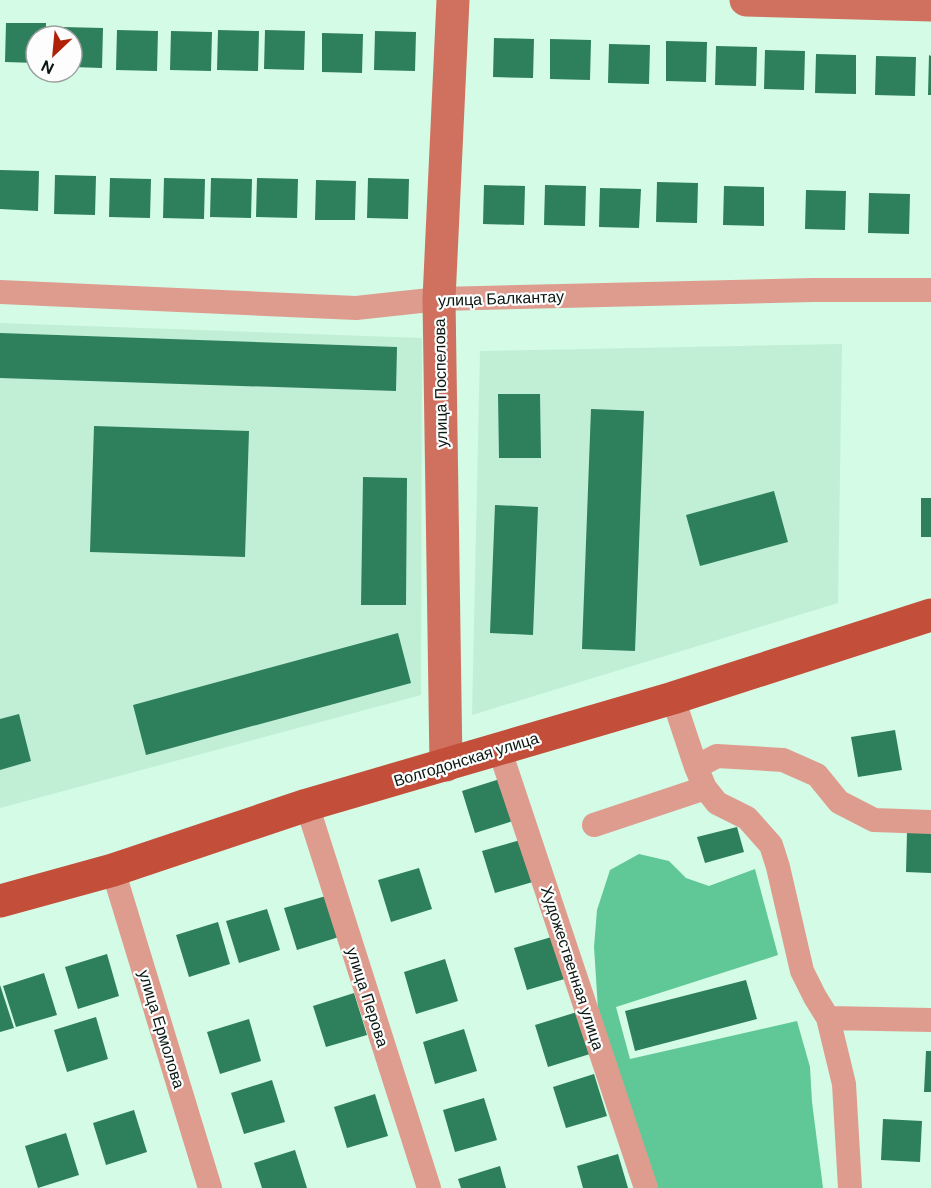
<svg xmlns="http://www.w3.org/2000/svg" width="931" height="1188" viewBox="0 0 931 1188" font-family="'DM Sans',sans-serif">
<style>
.built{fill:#c0efd5}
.forest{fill:#60c897}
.building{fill:#2e7f5b}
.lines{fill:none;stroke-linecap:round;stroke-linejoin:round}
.street{stroke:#de9c8f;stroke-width:24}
.secondary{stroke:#d0715f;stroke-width:33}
.primary{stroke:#c34e3a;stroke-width:33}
.labels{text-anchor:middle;stroke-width:4.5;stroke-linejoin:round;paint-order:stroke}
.street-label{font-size:16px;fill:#091710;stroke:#fdfdfd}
</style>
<rect width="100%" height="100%" fill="#d4fbe5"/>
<path class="built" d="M0,323L422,338L421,695L0,808Z
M842,344L838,603L472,715L480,351Z"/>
<path class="forest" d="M639,854L669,861L686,878L709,886L755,869L778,955L616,1007L630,1059L797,1021L810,1067L812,1102L823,1188H658L598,1009L594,947L597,910L610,870Z"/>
<path class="building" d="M6,23H46V36H36V63L5,62Z
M62,27L103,28L102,68L72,67V36H62Z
M117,30L158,31L157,71L116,70Z
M218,30L259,31L258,71L217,70Z
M265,30L305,31L304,70L264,69Z
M171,31L212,32L211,71L170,70Z
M375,31L416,32L415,71L374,70Z
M322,33L363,34L362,73L322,72Z
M494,38L534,39L533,78L493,77Z
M550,39L591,40L590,80L550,79Z
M666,41L707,42L706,82L666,81Z
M609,44L650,45L649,84L608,83Z
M716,46L757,47L756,86L715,85Z
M765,50L805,51L804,90L764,89Z
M816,54L856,55V94L815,93Z
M929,55L931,56V95H928Z
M876,56L916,57L915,96L875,95Z
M0,170L39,171L38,211L0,209Z
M55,175L96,176L95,215L54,214Z
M110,178L151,179L150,218L109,217Z
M164,178L205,179L204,219L163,218Z
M211,178L252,179L251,218L210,217Z
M257,178L298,179L297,218L256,217Z
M368,178L409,179L408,219L367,218Z
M316,180L356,181L355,220H315Z
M657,182L698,183L697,223L656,222Z
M484,185L525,186L524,225L483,224Z
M545,185L586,186L585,226L544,225Z
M724,186L764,187V226L723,225Z
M600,188L641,189L639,228L599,227Z
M806,190L846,191L845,230L805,229Z
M869,193L910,194L909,234L868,233Z
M0,333L397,347L396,391L0,378Z
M498,394H540L541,458H499Z
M591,409L644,411L635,651L582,649Z
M94,426L249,431L245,557L90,552Z
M363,477L407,478L406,605H361Z
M774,491L788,542L700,566L686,515Z
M921,498H931V537H921Z
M495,505L538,507L533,635L490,633Z
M398,633L411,683L146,755L133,705Z
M19,714L31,761L0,770V719Z
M895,730L902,770L858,777L851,737Z
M503,778L516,820L475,833L462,791Z
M737,827L744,852L705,863L697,837Z
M907,832L931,833V873L906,872Z
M524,839L536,881L495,893L482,851Z
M419,868L432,909L391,922L378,880Z
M326,896L339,937L297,950L284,908Z
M267,909L280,950L239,963L226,921Z
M218,922L230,964L189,977L176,935Z
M555,936L568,978L527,990L514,948Z
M107,954L119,996L78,1009L65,967Z
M445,959L458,1001L416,1014L404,972Z
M44,973L57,1015L16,1027L3,986Z
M746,980L757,1019L635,1051L625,1011Z
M0,985L14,1028L0,1032Z
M354,993L367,1035L326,1047L313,1006Z
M577,1012L590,1054L548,1067L535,1025Z
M96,1017L108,1059L67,1072L54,1030Z
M249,1019L261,1061L220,1074L207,1032Z
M464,1029L477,1071L435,1084L423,1042Z
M926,1051H931V1092H924Z
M594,1074L607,1116L566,1128L553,1087Z
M272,1080L285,1122L244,1134L231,1093Z
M375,1094L388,1136L347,1148L334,1107Z
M484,1098L497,1140L455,1152L443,1110Z
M134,1110L147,1152L106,1165L93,1123Z
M883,1119L922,1121L920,1162L881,1160Z
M66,1133L79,1175L38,1188L25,1146Z
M295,1150L307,1188H262L254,1163Z
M618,1154L628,1188H583L577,1166Z
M500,1166L506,1188H461L458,1179Z"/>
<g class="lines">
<path class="street" d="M0,292L356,308L439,299L813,290H931
M673,698L696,767L717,756L783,760L817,775L839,802L874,820L931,822
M499,748L646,1188
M696,767L705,788L717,803L747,818L771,845L778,867L802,971L815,997L828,1018L844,1084L850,1188
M307,805L429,1188
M594,825L705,788
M113,870L210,1188
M828,1018L931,1020"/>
<path class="secondary" d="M746,0L931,5
M446,765L439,299L453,0"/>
<path class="primary" d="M0,901L113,870L307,805L673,698L931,615"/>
</g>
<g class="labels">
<g class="street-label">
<text transform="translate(501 298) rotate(-2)" y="6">улица Балкантау</text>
<text transform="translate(440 383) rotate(-91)" y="6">улица Поспелова</text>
<text transform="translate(466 759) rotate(-17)" y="6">Волгодонская улица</text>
<text transform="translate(573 968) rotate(72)" y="6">Художественная улица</text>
<text transform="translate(368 997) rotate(72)" y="6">улица Перова</text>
<text transform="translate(162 1029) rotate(73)" y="6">улица Ермолова</text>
</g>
</g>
<g transform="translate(54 54) rotate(206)"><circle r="28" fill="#fdfdfd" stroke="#9ba19e" stroke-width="1.5"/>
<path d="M0-4.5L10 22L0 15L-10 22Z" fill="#af2208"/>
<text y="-9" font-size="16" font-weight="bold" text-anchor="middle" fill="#091710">N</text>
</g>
</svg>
